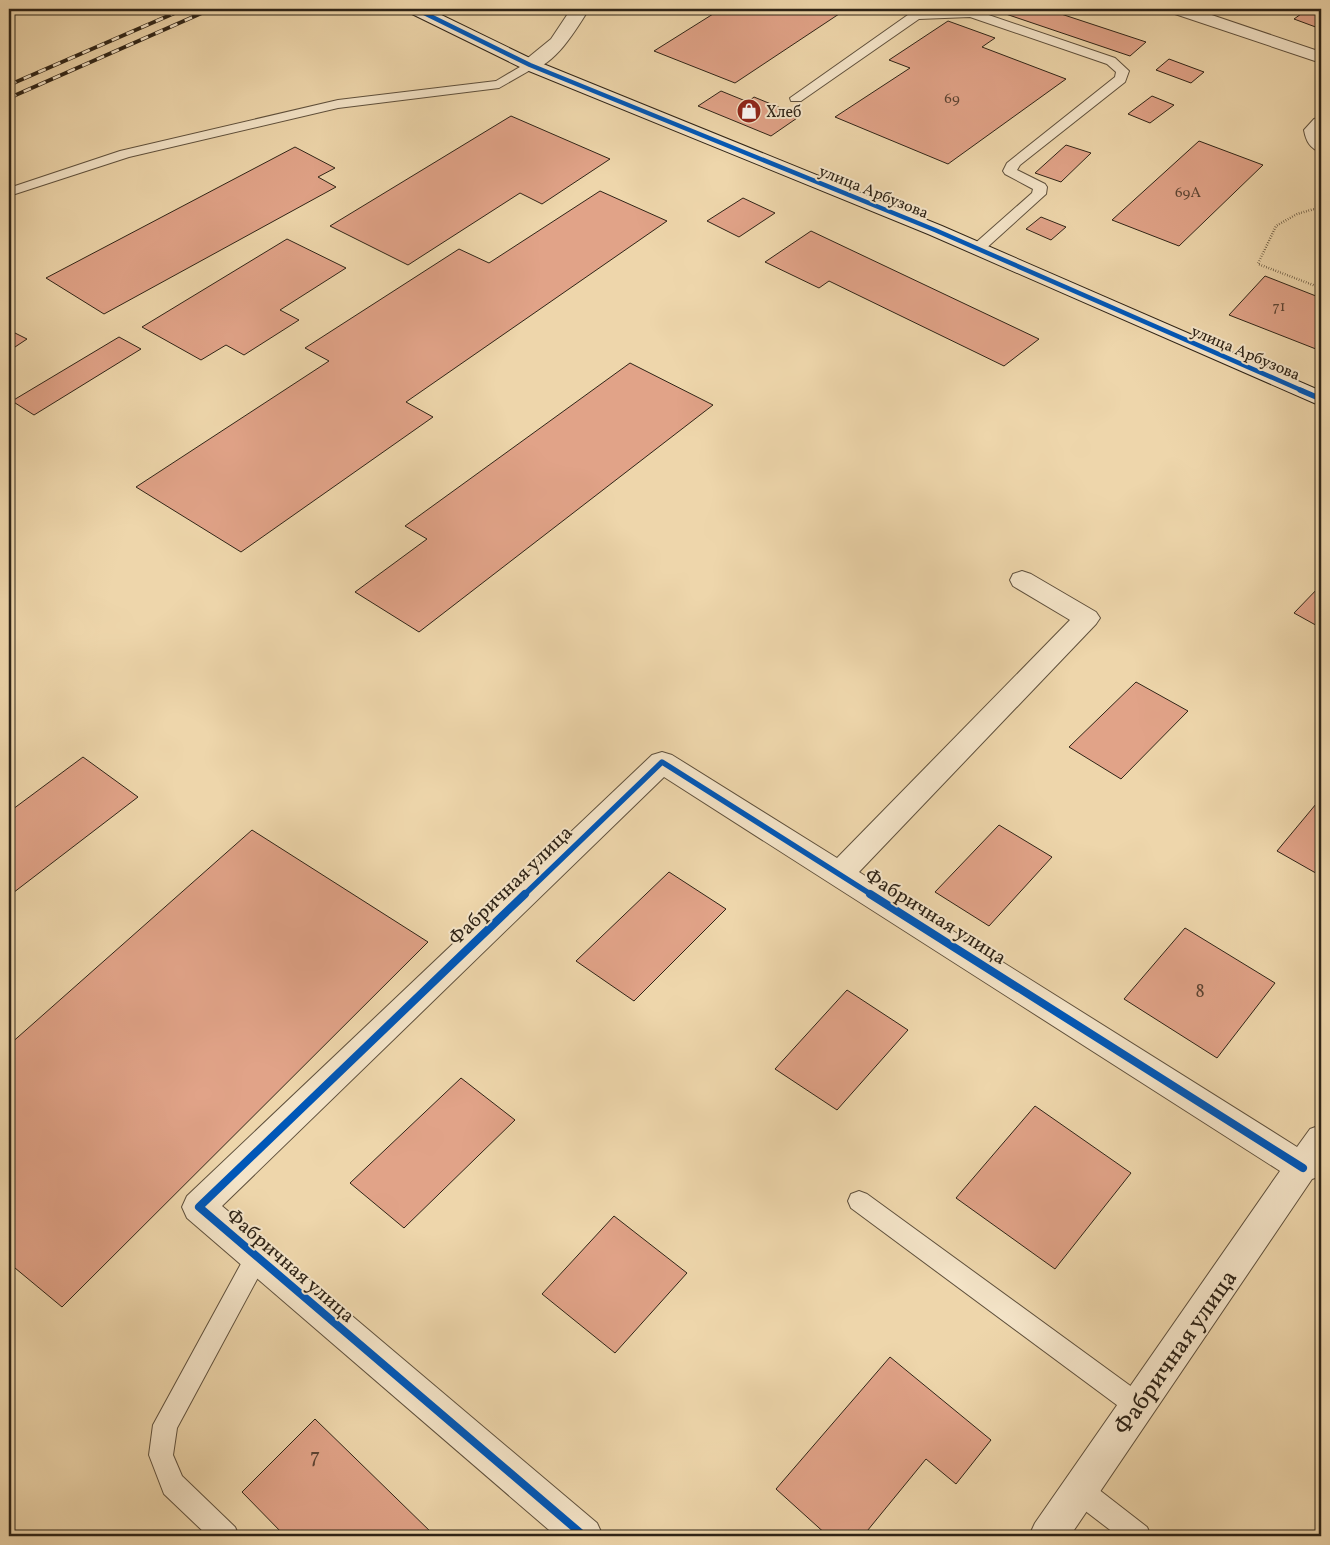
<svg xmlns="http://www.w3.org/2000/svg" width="1330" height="1545" viewBox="0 0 1330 1545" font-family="Vollkorn,serif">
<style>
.building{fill:#e1a388;stroke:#2f2417}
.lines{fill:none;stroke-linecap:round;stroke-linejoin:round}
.lane-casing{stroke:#5f503c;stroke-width:2}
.street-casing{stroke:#5f503c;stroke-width:2}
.secondary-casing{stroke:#2f2417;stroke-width:2}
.path{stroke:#2f2417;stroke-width:2.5;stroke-dasharray:0.5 2;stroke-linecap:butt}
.lane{fill:#f4e4c8;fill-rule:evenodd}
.street{fill:#f4e4c8;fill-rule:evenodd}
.secondary{fill:#f4e4c8;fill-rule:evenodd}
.rail-casing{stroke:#2f2417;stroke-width:4}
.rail{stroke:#f4e4c8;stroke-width:2.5;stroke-dasharray:8;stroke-linecap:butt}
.cycleway-far2-casing{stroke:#f4e4c8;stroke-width:7}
.cycleway-far1-casing{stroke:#f4e4c8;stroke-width:9}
.cycleway-casing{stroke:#f4e4c8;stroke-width:11}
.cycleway-far2{stroke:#0057b8;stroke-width:4.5}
.cycleway-far1{stroke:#0057b8;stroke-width:5.5}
.cycleway{stroke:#0057b8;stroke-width:8}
.labels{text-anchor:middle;stroke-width:4;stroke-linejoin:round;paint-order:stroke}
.far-number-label{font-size:15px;fill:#5c4433}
.far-poi-label{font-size:16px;fill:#2f2417;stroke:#f4e4c8;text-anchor:start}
.far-street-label{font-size:16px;fill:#2f2417;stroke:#f4e4c8}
.number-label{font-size:18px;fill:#5c4433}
.street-label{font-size:20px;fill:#2f2417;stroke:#f4e4c8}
.near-number-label{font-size:21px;fill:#5c4433}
.near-street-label{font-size:24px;fill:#2f2417;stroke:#f4e4c8}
</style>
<rect width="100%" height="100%" fill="#eed6ab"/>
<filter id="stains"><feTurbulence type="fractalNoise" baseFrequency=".004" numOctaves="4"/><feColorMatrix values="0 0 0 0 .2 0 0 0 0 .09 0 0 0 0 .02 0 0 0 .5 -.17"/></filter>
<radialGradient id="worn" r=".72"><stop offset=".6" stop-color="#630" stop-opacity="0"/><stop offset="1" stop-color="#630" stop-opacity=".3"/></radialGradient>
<path class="building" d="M721,9H834L842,12L735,83L654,51Z
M991,9H1046L1146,42L1130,56Z
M1308,9L1321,10V29L1294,19Z
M948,21L995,38L982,47L1066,79L948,164L835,117L910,68L889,60Z
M1169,59L1204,72L1191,83L1156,70Z
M721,91L748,102L754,97L800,116L771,136L698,106Z
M1152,96L1174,105L1150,123L1128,114Z
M511,116L610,159L542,204L520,193L408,265L330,226Z
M1199,141L1263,165L1179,246L1112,220Z
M1066,145L1091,153L1061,182L1035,173Z
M295,147L335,168L318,177L336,187L104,314L46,278Z
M600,191L667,221L406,402L433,417L241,552L136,487L329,361L305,348L459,249L489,263Z
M743,198L775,213L739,237L707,221Z
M1041,217L1066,227L1051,240L1026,229Z
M811,231L1039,339L1004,366L829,281L819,288L765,262Z
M287,239L346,268L280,310L299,320L244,355L226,345L201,360L142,327Z
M1265,276L1321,298V351L1229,315Z
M9,330L27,339L9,351Z
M119,337L141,349L34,415L12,401Z
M630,363L713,405L419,632L355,592L427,539L405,526Z
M1321,585V628L1294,613Z
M1136,682L1188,711L1121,779L1069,747Z
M83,757L138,797L9,896V812Z
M1321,798V876L1277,851Z
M999,825L1052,857L989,926L935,892Z
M252,830L428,942L62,1307L9,1263V1045Z
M669,872L726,909L634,1001L576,961Z
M1185,928L1275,983L1217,1058L1124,999Z
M847,990L908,1030L837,1110L775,1069Z
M461,1078L515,1120L404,1228L350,1183Z
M1035,1106L1131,1173L1055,1269L956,1198Z
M614,1216L687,1273L615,1353L542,1294Z
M890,1357L991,1440L956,1484L926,1459L863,1536H828L776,1489Z
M315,1419L435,1536H285L242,1492Z"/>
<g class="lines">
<defs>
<path id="lane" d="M971,9L1115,58L1129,71L1125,82L1020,165L1017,170L1045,184L1047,187L1046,194L982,252H972L970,249L972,246L1032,193L1033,189L1005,174L1003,171L1007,163L1115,77L1116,72L1107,64L970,17L919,19L801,101H791L790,98L912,12Z
M530,61L536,65L534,68L499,88L338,108L129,157L9,196V188L120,151L338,100L496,81Z
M859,1191L867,1194L1147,1398L1150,1406L1147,1414L1138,1418L1129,1414L851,1208L848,1201L851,1194Z
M257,1246L265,1249L269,1257L177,1428L173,1455L182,1476L235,1527L239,1536H208L164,1494L149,1455L153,1425L249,1249Z
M1080,1478L1089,1482L1147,1527L1151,1536H1118L1071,1500L1067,1491L1071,1482Z"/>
<path id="street" d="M571,9H589C577,28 550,75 524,69L521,65L524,61L551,39Z
M1169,9H1194L1321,52V63L1172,13Z
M1321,117V152C1310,149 1306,141 1304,130L1314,119Z
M1022,571L1031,574L1096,612L1100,618L1096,624L859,872L1297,1147L1310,1129L1321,1125V1166L1315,1178L1312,1179L1070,1536H1029L1035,1523L1280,1171L664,777L222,1206L597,1523L603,1536H556L187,1218L182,1207L187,1196L652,755L662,752L672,755L837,858L1070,620L1013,586L1010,580L1013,574Z"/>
<path id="secondary" d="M407,9H429L536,61L942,226L1321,391V406L928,234L524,69L410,13Z"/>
</defs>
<use href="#lane" class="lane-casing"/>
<use href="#street" class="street-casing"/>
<use href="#secondary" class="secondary-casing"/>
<path class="path" d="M1321,207L1297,214L1276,226L1258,264L1321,288"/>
<use href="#lane" class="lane"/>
<use href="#street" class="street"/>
<use href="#secondary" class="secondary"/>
<defs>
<path id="rail" d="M9,85L184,9
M9,98L211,9"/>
</defs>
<use href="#rail" class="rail-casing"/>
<use href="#rail" class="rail"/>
<defs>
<path id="cycleway-far2" d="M416,9L530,65L935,230L1303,391"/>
<path id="cycleway-far1" d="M1300,390L1321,399
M524,895L662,762L872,895"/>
<path id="cycleway" d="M525,894L199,1207L584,1536
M870,894L1303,1168"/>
</defs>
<use href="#cycleway-far2" class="cycleway-far2-casing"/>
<use href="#cycleway-far1" class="cycleway-far1-casing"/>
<use href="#cycleway" class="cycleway-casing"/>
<use href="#cycleway-far2" class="cycleway-far2"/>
<use href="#cycleway-far1" class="cycleway-far1"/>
<use href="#cycleway" class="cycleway"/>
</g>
<defs>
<symbol id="shop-disc" viewBox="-11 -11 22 22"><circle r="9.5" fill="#8f2418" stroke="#f4e4c8"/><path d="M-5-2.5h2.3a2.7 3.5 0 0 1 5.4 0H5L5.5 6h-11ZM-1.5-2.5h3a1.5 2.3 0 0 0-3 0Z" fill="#fff"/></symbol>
</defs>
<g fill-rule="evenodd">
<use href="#shop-disc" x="735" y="97" width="28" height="28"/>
</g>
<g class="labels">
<g class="far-number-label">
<text x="952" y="103">69</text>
<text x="1188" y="197">69А</text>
<text x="1279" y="311">71</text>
</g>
<g class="far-poi-label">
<text x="766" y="117">Хлеб</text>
</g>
<g class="far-street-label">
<text transform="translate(874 191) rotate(22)" y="6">улица Арбузова</text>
<text transform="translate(1246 352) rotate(23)" y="6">улица Арбузова</text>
</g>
<g class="number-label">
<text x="1200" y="997">8</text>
</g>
<g class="street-label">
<text transform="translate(510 885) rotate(-44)" y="7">Фабричная улица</text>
<text transform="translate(936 916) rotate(32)" y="7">Фабричная улица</text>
<text transform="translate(291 1265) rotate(41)" y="7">Фабричная улица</text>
</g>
<g class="near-number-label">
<text x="315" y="1463">7</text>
</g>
<g class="near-street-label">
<text transform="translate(1175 1352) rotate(-55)" y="8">Фабричная улица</text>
</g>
</g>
<rect width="1330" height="1545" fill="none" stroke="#eed6ab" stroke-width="30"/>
<rect x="10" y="10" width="1310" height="1525" fill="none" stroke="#2f2417" stroke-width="2.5"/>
<rect x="15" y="15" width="1300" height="1515" fill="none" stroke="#2f2417"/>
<rect width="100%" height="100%" filter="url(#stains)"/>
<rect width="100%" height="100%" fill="url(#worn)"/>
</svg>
